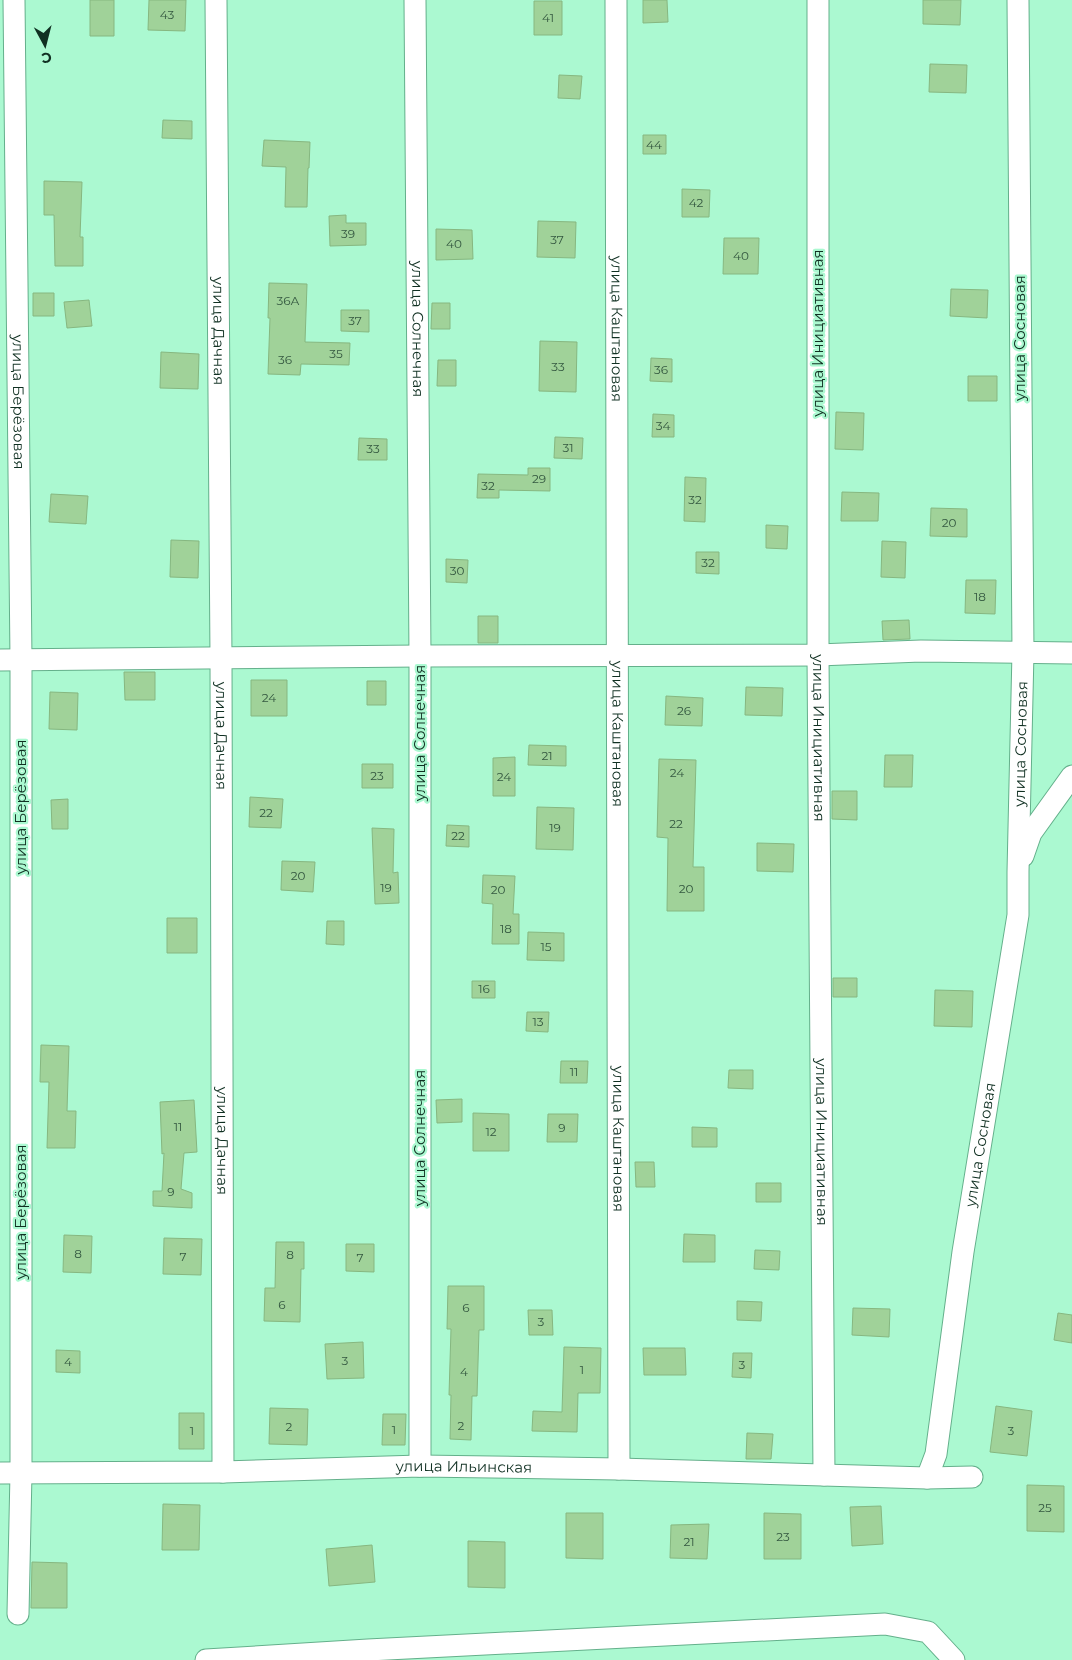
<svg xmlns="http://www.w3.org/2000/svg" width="1072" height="1660" viewBox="0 0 1072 1660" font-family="Montserrat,sans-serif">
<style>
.building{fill:#a0d299;stroke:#86b780}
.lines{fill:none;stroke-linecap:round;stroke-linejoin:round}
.minor-casing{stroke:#64b08b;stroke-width:23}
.minor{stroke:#fff;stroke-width:21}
.labels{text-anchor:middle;stroke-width:4.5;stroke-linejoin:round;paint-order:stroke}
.number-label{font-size:12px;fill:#345840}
.street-label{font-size:15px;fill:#103022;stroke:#abf9d1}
</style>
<rect width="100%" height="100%" fill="#abf9d1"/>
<path class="building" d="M90,0H114V36H90Z
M149,0H186L185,31L148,30Z
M643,0H667L668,22L643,23Z
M923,0H961L960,25L923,24Z
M534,1H562V35H534Z
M930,64L967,65L966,93L929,92Z
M559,75L582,76L580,99L558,98Z
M163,120L192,121V139L162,138Z
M643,135H666V154H643Z
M264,140L310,142L309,168H308L307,207H285L286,167L262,166Z
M44,181L82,182L80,237H83V266H55L54,215H44Z
M682,189L710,190L709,217H682Z
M346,215V223H366V245L330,246L329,216Z
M538,221L576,222L575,258L537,257Z
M436,229L472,230L473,259L436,260Z
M724,238H759L758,274H723Z
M269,283L307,284L305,342L350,343L349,365L301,364L300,375L268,374L270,318H268Z
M951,289L988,290L987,318L950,316Z
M33,293H54V316H33Z
M89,300L92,326L67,328L64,302Z
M432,303H450V329H431Z
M341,310H369V332L341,331Z
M540,341L577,342L576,392L539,391Z
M161,352L199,354L198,389L160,388Z
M651,358L672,359V382L650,381Z
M438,360H456V386H437Z
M968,376H997V401H968Z
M836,412L864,413L863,450L835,449Z
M653,414L674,415V437H652Z
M555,437L583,438L582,459L554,458Z
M359,438L387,439V460H358Z
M528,468H550V491L499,490V498H477L478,474L528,475Z
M685,477L706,478L705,522L684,521Z
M842,492L879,493L878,521H841Z
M51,494L88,496L86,524L49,522Z
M931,508L967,509V537L930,536Z
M766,525L788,526L787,549L766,548Z
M171,540L199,541L198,578L170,577Z
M882,541L906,542L905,578L881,577Z
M696,552H719V574L696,573Z
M446,559L468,560L467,583L446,582Z
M966,580H996L995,614L965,613Z
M478,616H498V643H478Z
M909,620L910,639L883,640L882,621Z
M124,672H155V700H125Z
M251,680H287V716H251Z
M367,681H386V705H367Z
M746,687L783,688L782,716L745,715Z
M50,692L78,693L77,730L49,729Z
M666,696L703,698L702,726L665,725Z
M529,745L566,746V766L528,765Z
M885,755H913L912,787H884Z
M515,757V796H493V758Z
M659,759L696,760L693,867H704V911H667L668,838L657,837Z
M362,764H393V788H362Z
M832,791H857V820L832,819Z
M250,797L283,799L281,828L249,827Z
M68,799V829H52L51,800Z
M537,807L574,808L573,850L536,849Z
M447,825L469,826V847L446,846Z
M372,828L394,829L393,873L398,872L399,903L375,904Z
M757,843L794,844L793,872L757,871Z
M282,861L315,862L313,892L281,890Z
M483,875L515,876L513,914H519V944H492L493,904L482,903Z
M167,918H197V953H167Z
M327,921H344V945L326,944Z
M528,932L564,933V961L527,960Z
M833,978H857V997H833Z
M472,981H495V998H472Z
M935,990L973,991L972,1027L934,1026Z
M527,1012H549L548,1032L526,1031Z
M41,1045L69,1046L67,1111H76L75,1148H47L49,1082H40Z
M561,1061H588L587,1083H560Z
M729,1070H753V1089L728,1088Z
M462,1099V1122L437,1123L436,1100Z
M194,1100L197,1152L184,1153L181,1189L192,1193V1208L153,1206V1191H162L164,1153L162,1154L160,1102Z
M473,1113L509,1114V1151H473Z
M548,1114H578L577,1142H547Z
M692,1127L717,1128V1147H692Z
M635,1162H654L655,1187H636Z
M756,1183H781V1202H756Z
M684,1234L715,1235V1262H683Z
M64,1235L92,1236L91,1273L63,1272Z
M164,1238L202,1239L201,1275L163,1274Z
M276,1242H304V1269H301L300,1322L264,1321L265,1288H275Z
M346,1244H374V1272L346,1271Z
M755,1250L780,1251L779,1270L754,1269Z
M448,1286H484V1330H479L477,1396H472L471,1440L450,1439L451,1395H449L451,1329H447Z
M737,1301L762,1302L761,1321L737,1320Z
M853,1308L890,1309L889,1337L852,1335Z
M528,1310H552L553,1335H529Z
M1058,1313L1072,1315V1343L1054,1340Z
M363,1342L364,1378L327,1379L325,1344Z
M564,1347L601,1348L600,1393H578L577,1432L532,1431L533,1411L562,1412Z
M643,1348H685L686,1375H644Z
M56,1350L80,1351V1373L56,1372Z
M733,1353H752L751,1378L732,1377Z
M996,1406L1032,1411L1027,1456L990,1452Z
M270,1408L308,1409L307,1445L269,1444Z
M179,1413H204V1449H179Z
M383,1414H406L405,1445H382Z
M747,1433L773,1434L771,1459H746Z
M1027,1485L1064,1486V1532L1027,1531Z
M163,1504L200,1505L199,1550H162Z
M881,1506L883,1544L852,1546L850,1507Z
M566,1513H603V1559L566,1558Z
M764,1513L801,1514V1559H764Z
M709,1524L707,1559L670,1558L671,1525Z
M468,1541L505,1542V1588L468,1587Z
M372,1545L375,1582L329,1586L326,1549Z
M32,1562L67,1563V1608H31Z"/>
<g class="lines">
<defs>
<g id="minor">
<path id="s1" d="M14,0L21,660V1473L18,1614"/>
<path id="s2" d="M216,0L221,658L223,1472"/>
<path id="s3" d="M415,0L420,656V1466"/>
<path id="s4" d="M616,0L619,1469"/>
<path id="s5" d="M818,0V655L824,1475"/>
<path d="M0,660L420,656L818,655L921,651L1072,653"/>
<path d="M1023,856L1031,833L1072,776"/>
<path id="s6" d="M0,1473L223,1472L420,1466L619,1469L927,1478L972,1477"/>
<path id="s7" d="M927,1478L936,1454L963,1252L1018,915V872L1023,652L1018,0"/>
<path d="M206,1660L368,1650L885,1624L928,1632L954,1660"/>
</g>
</defs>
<use href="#minor" class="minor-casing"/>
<use href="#minor" class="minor"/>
</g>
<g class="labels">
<g class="number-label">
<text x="167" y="19">43</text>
<text x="548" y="22">41</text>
<text x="654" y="149">44</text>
<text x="696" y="207">42</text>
<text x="348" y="238">39</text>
<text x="557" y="244">37</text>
<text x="454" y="248">40</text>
<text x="741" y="260">40</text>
<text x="288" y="305">36А</text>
<text x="355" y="325">37</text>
<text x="336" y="358">35</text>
<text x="285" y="364">36</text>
<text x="558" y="371">33</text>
<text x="661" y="374">36</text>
<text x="663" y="430">34</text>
<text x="568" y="452">31</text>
<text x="373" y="453">33</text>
<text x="539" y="483">29</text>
<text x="488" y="490">32</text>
<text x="695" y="504">32</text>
<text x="949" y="527">20</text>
<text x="708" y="567">32</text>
<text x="457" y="575">30</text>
<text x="980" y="601">18</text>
<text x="269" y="702">24</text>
<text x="684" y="715">26</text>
<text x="547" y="760">21</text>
<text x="677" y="777">24</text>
<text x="377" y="780">23</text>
<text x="504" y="781">24</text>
<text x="266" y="817">22</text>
<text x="676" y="828">22</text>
<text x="555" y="832">19</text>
<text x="458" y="840">22</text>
<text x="298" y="880">20</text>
<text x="386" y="892">19</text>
<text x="686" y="893">20</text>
<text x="498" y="894">20</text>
<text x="506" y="933">18</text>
<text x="546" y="951">15</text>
<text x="484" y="993">16</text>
<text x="538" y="1026">13</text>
<text x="574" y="1076">11</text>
<text x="178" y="1131">11</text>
<text x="562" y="1132">9</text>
<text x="491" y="1136">12</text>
<text x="171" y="1196">9</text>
<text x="78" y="1258">8</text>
<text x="290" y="1259">8</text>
<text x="183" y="1261">7</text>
<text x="360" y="1262">7</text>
<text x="282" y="1309">6</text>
<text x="466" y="1312">6</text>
<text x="541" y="1326">3</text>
<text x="345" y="1365">3</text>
<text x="68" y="1366">4</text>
<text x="742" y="1369">3</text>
<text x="582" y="1374">1</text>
<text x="464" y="1376">4</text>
<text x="461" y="1430">2</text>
<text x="289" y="1431">2</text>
<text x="394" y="1434">1</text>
<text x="192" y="1435">1</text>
<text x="1011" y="1435">3</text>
<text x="1045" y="1512">25</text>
<text x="783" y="1541">23</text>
<text x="689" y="1546">21</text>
</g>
<g class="street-label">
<text dy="5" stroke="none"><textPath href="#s3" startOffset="329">улица Солнечная</textPath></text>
<text dy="5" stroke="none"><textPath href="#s4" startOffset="329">улица Каштановая</textPath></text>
<text dy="5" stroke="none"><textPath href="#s2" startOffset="331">улица Дачная</textPath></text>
<text transform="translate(818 333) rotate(-90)" y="5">улица Инициативная</text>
<text transform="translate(1020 338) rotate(-90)" y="5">улица Сосновая</text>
<text dy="5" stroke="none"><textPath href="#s1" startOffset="402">улица Берёзовая</textPath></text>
<text transform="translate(420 733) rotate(-90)" y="5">улица Солнечная</text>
<text dy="5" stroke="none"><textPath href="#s4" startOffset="734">улица Каштановая</textPath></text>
<text dy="5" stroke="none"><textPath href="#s2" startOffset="736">улица Дачная</textPath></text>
<text dy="5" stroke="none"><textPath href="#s5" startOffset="738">улица Инициативная</textPath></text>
<text dy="5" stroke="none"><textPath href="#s7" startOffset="742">улица Сосновая</textPath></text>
<text transform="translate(21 807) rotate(-90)" y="5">улица Берёзовая</text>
<text transform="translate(420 1138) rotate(-90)" y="5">улица Солнечная</text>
<text dy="5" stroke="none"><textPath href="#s4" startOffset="1139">улица Каштановая</textPath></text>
<text dy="5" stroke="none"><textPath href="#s2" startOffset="1141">улица Дачная</textPath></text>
<text dy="5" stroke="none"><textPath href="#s5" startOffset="1142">улица Инициативная</textPath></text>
<text dy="5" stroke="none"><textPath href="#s7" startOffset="338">улица Сосновая</textPath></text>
<text transform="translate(21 1212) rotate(-90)" y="5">улица Берёзовая</text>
<text dy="5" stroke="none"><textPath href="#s6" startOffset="464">улица Ильинская</textPath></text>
</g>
</g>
<g transform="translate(45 45) rotate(173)" stroke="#abf9d1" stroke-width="4" paint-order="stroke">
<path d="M0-4L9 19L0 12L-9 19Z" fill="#103022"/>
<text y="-8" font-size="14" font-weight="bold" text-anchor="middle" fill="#103022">С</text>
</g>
</svg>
